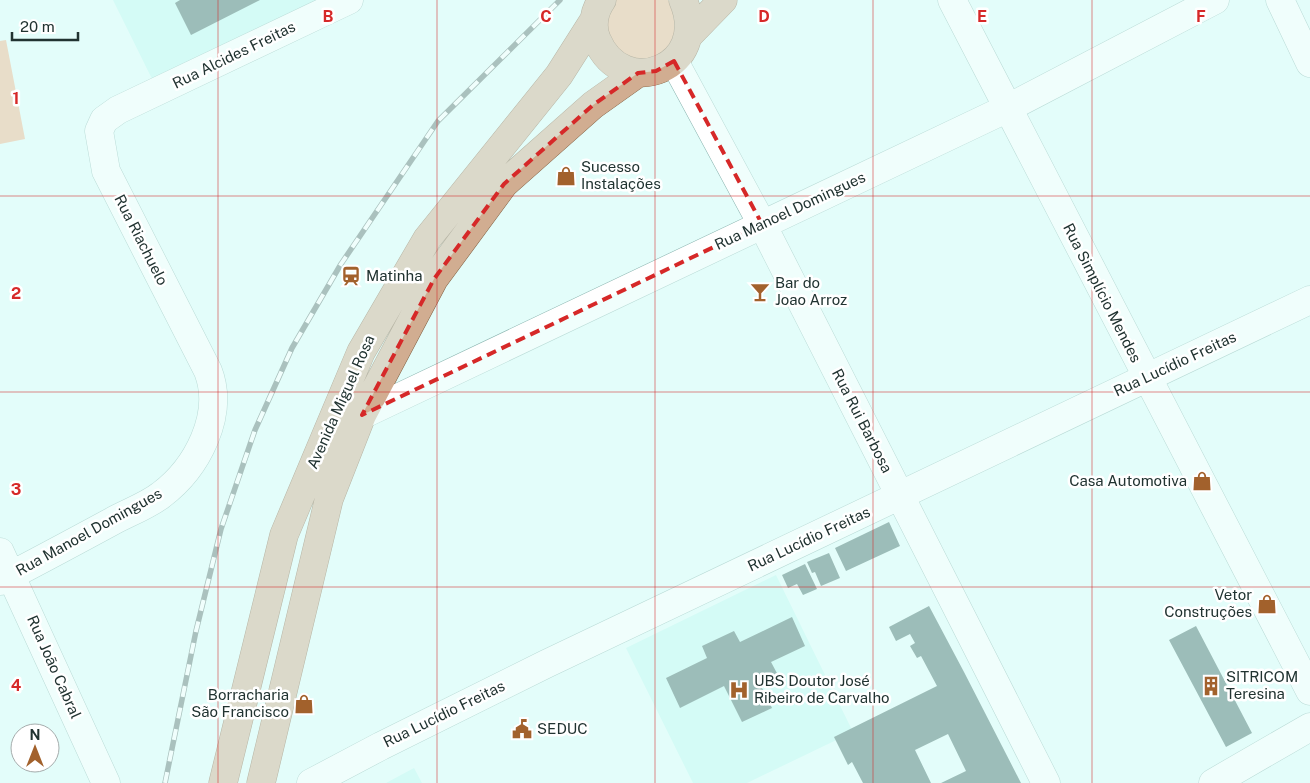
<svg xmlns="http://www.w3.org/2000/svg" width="1310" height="783" viewBox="0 0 1310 783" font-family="'Public Sans',sans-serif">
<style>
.built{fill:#c1f8f1}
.grass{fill:#eeb68e}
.building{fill:#466f6a}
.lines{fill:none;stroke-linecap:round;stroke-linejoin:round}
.minor-casing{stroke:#88b3ae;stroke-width:29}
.major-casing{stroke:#805f40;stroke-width:29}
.minor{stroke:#fff;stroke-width:28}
.major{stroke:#d1ad91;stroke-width:28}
.rail-casing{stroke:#647976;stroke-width:5.5}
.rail{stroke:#fff;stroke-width:4;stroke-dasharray:11;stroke-linecap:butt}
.marked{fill:none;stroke:#d62828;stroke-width:4;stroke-dasharray:10 6;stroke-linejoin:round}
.grid{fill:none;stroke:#d62828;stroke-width:1;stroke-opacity:0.55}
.labels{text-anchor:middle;stroke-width:5;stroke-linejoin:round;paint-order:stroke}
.street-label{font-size:15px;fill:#213331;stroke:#fff}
.poi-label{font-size:15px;fill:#213331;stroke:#fff;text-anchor:start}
.grid-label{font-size:16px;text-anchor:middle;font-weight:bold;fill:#d62828;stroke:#fff;stroke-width:5;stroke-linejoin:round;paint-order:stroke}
</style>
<rect width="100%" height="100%" fill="#e3fdfa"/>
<path class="built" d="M113,0H333L155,85Z
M776,575L853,732L747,783H693L626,648Z
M414,768L422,783H386Z"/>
<path class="grass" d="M616,0H668L672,4L676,37C672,42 667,52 662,55C626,76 587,29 616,0Z
M6,40L25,139L0,144V41Z"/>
<path class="building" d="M180,0H260L191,35L175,3Z
M889,522L900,546L846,571L835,548Z
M829,553L840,578L821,586L815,572L812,573L807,562Z
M805,564L817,589L803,595L797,584L788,588L782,575Z
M929,606L964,672L1021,783H941L966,771L948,734L915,750L931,783H863L852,762L848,765L834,737L937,686L921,656L917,658L910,646L915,643L910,634L896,641L889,627Z
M792,617L805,646L771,662L779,677L761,686L772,708L742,722L724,686L680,708L666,678L707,658L702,646L734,631L740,642Z
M1196,626L1252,733L1226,747L1169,640Z"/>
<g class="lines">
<defs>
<path id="minor" d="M952,0L1310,691
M1280,0L1310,63
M674,61L762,224L1046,783
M362,415L1008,108L1215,0
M0,552L106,783
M0,581C37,562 74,542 111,522C127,513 147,506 161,495C197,468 225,415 208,371L106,171L99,131L104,120L118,110L349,0
M311,783L381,746L546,664L1310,300
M1213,783L1310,727"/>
<path id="major" d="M602,0C594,11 591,27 597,40C623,102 712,68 683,0
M690,34L723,0
M223,783L284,535L361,352L427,239L559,75L594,20
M261,783L329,499L362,415L434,279L504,184L593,105L638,73"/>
</defs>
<use href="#minor" class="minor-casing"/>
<use href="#major" class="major-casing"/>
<use href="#minor" class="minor"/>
<use href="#major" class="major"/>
<defs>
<path id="rail" d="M165,783L196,631L221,529L255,430L292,348L341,264L438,121L560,0"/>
</defs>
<use href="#rail" class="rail-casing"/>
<use href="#rail" class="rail"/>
</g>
<path d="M0 0H1310V783H0ZM674,61L762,224L362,415L434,279L504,184L593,105L638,73L656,71Z" fill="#e3fdfa" fill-opacity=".55" fill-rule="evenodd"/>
<path class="marked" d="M674,61L762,224L362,415L434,279L504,184L593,105L638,73L656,71Z"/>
<path class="grid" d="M218,0V783M437,0V783M655,0V783M873,0V783M1092,0V783M0,196H1310M0,392H1310M0,587H1310"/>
<defs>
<symbol id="shop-bare" viewBox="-9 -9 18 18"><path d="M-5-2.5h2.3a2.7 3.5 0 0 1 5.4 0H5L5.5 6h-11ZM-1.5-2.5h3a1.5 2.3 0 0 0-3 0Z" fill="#a2612c" stroke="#fff" stroke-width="2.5" paint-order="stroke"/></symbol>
<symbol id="station-bare" viewBox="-9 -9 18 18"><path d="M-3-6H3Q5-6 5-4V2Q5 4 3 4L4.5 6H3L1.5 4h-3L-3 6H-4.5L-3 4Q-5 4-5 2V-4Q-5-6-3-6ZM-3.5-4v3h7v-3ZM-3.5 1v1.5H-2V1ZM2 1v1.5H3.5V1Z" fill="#a2612c" stroke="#fff" stroke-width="2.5" paint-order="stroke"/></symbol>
<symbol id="bar-bare" viewBox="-9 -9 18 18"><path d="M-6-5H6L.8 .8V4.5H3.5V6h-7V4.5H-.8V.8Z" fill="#a2612c" stroke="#fff" stroke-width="2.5" paint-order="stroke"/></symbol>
<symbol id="building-bare" viewBox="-9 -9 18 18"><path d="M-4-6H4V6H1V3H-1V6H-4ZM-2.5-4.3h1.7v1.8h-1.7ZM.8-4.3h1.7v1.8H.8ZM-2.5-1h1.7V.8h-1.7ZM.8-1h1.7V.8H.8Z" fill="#a2612c" stroke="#fff" stroke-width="2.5" paint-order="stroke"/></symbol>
<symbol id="hospital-bare" viewBox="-9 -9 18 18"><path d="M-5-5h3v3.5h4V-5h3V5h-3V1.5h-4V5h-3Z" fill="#a2612c" stroke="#fff" stroke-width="2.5" paint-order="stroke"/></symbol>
<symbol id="civic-bare" viewBox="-9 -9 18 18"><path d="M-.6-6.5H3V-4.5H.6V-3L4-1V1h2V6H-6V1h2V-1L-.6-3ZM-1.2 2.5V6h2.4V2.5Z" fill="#a2612c" stroke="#fff" stroke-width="2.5" paint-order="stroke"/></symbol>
</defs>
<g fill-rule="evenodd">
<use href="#shop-bare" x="552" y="162" width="28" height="28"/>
<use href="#station-bare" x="337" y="262" width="28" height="28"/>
<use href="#bar-bare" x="746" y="278" width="28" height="28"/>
<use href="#shop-bare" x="1188" y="467" width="28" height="28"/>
<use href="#shop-bare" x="1253" y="590" width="28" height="28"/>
<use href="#building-bare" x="1197" y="672" width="28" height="28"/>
<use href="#hospital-bare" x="725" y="676" width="28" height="28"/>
<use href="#shop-bare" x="290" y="690" width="28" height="28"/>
<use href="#civic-bare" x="508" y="715" width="28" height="28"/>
</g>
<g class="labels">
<g class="street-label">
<text transform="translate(234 55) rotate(-26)" y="5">Rua Alcides Freitas</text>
<text transform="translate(790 211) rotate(-25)" y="5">Rua Manoel Domingues</text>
<text transform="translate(141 240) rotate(63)" y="5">Rua Riachuelo</text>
<text transform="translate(1102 293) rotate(63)" y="5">Rua Simplício Mendes</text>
<text transform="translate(1175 364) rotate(-25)" y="5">Rua Lucídio Freitas</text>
<text transform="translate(341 402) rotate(-66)" y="5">Avenida Miguel Rosa</text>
<text transform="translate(862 421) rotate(63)" y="5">Rua Rui Barbosa</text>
<text transform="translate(89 532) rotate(-29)" y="5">Rua Manoel Domingues</text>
<text transform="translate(809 539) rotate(-25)" y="5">Rua Lucídio Freitas</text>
<text transform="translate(54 667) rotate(66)" y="5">Rua João Cabral</text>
<text transform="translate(444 714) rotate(-26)" y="5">Rua Lucídio Freitas</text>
</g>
<g class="poi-label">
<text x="581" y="172">Sucesso<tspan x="581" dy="17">Instalações</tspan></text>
<text x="366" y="281">Matinha</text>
<text x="775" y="288">Bar do<tspan x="775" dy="17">Joao Arroz</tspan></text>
<text x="1187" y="486" text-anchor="end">Casa Automotiva</text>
<text x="1252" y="600" text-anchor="end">Vetor<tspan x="1252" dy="17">Construções</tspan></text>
<text x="1226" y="682">SITRICOM<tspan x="1226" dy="17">Teresina</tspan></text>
<text x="754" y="686">UBS Doutor José<tspan x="754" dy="17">Ribeiro de Carvalho</tspan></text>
<text x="289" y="700" text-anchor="end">Borracharia<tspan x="289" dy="17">São Francisco</tspan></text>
<text x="537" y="734">SEDUC</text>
</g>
</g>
<g class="grid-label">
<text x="328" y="22">B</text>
<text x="546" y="22">C</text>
<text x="764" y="22">D</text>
<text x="982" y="22">E</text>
<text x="1201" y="22">F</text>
<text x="16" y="104">1</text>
<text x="16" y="299">2</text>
<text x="16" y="495">3</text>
<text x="16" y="691">4</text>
</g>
<g transform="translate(35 748)"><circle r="24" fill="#ffffff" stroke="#a6adad"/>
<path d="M0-4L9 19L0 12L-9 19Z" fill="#a2612c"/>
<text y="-8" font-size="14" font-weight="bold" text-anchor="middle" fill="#213331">N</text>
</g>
<path d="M12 32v8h66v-8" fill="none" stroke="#213331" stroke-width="2.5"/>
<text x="20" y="32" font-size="15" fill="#213331" stroke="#ffffff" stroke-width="4" paint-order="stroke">20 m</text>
</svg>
